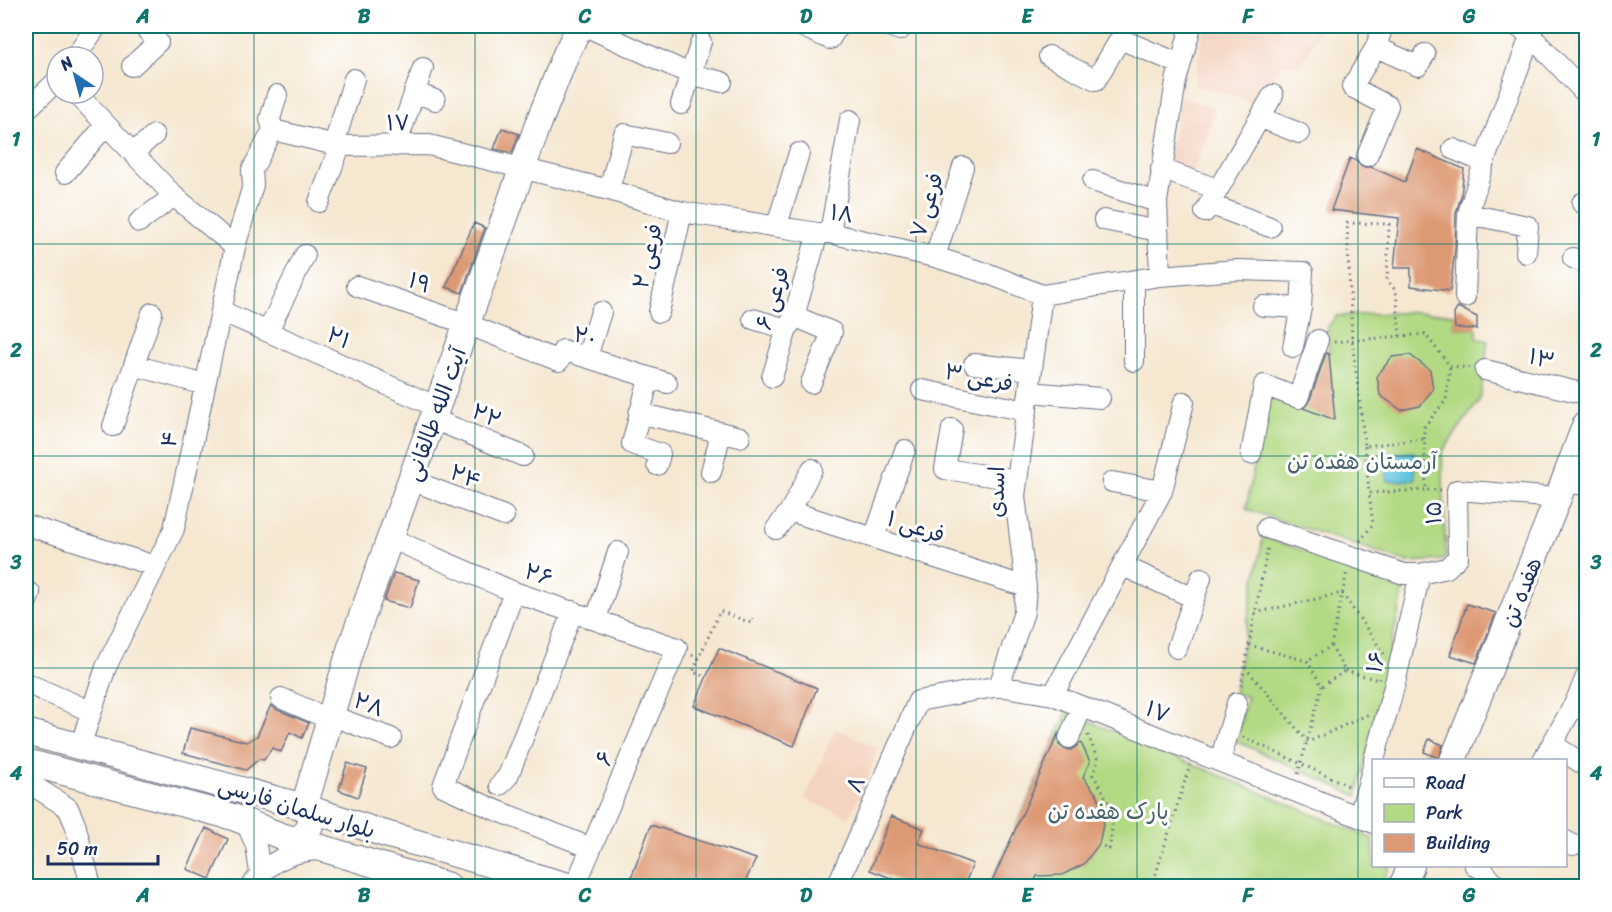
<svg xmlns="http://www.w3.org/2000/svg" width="1612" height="912" viewBox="0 0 1612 912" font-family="Sriracha,'Playpen Sans Arabic',sans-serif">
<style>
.built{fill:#f4d3c0}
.green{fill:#b2d983;stroke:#668470;stroke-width:1.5}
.water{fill:#62c6e0;stroke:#3e7a9f;stroke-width:1.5}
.building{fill:#dd9973}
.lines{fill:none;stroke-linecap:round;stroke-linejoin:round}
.minor-casing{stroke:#676f86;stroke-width:22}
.major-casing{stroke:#676f86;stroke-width:28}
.path{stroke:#676f86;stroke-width:3;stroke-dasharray:1.5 4.5;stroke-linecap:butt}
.minor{stroke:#fff;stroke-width:20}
.major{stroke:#fff;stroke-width:26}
.grid{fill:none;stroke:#0f766e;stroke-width:1.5;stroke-opacity:0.55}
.labels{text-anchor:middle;stroke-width:6;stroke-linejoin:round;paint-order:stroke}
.street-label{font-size:22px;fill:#1b2f5e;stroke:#fff}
.park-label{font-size:22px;fill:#486269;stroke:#fff}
.neatline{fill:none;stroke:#0f766e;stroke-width:2}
.grid-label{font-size:20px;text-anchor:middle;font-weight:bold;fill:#0f766e}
</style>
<rect width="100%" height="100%" fill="#fff"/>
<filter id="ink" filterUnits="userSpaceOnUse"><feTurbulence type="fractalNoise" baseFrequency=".0167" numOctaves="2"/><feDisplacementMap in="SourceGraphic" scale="12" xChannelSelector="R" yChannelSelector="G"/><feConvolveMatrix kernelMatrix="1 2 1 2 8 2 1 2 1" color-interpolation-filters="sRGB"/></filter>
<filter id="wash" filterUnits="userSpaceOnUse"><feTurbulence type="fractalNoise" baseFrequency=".008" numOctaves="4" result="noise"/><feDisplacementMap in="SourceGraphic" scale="24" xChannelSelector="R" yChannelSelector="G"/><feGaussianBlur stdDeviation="1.35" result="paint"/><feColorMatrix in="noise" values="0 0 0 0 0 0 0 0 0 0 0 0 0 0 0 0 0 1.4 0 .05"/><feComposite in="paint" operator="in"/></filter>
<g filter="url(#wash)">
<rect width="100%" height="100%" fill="#f5e7d0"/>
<path class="built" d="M1205,26H1323L1299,67L1283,64L1255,107L1232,95L1194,86L1201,38Z
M1180,97L1216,108L1193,174L1168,165Z
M835,729L879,748L866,784L849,817L805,799Z"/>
<path class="green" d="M1412,312L1454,314L1455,328L1477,329V338L1488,341L1480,399L1442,452L1446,556L1442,560L1408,562L1246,509L1267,396L1303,408L1319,352L1329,353L1328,327L1336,316Z
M1263,537L1405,584L1357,796L1236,741L1247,697L1234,693Z
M1067,712L1373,839L1374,866H1390L1381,886H990Z"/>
<path class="water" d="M1414,452L1415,480L1387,481L1385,454Z"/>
<g id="blocks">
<path class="building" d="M502,128L519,134L512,153L494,149Z
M1417,149L1464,169L1461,196L1456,213L1455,249L1450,291L1411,286V268H1394L1399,218L1331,210L1350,158L1356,161L1362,167H1371L1405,182Z
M474,223L485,228L462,293L446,287Z
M1458,307L1477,317V329L1455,328L1454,314Z
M1326,353L1329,354L1335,420L1303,408L1309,402Z
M1410,355L1430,370L1433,389L1420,406L1401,410L1380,395L1377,376L1392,357Z
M394,573L419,580L410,608L384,601Z
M1467,604L1496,613L1476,663L1450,655Z
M719,648L817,688L794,746L694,706Z
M271,705L276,709L309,723L302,738L290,732L281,752L272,748L264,760L259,759L246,770L183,753L190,728L247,742L257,736Z
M1058,734L1059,745L1065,749L1071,750L1081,743L1090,762L1083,777L1098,796L1102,808L1104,820L1099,844L1084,864L1062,875L1037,876L1032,886H990Z
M1429,739L1443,745L1439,758L1424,752Z
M347,763L367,769L358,797L339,790Z
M891,816L924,829L918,843L973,864L964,886H912L870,870Z
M651,825L756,859L743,886H628Z
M206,828L228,839L210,879L187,869Z"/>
</g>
</g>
<g filter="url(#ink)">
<use href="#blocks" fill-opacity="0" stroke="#676f86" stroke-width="1.5"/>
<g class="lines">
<defs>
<path id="minor" d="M585,26L690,74L722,82
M801,26L830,39L838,26
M889,26L900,30
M1517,26L1531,36L1586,94
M1376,47L1418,66L1425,54
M1049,56L1096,80L1120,39L1180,64
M75,57L97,26
M132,66L158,42L143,26
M414,92L435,100
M76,93L174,196L235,247
M681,104L701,42
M26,110L57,81
M1261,118L1299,133
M273,130L340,146L429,145L609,190L682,212L818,233H830L935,257L989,274L1042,295L1160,276L1237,270L1303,272L1301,308L1293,347
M273,130L270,119L277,95
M334,144L354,79
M396,146L423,68
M1453,149L1484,162
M133,153L154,135
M1367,156L1388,106L1352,87L1376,47L1383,26
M1161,169L1217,189
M65,173L106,125
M1093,181L1157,202
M609,190L624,134L667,143
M319,202L340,146
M1582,203L1586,205
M1209,204L1270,227
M1205,212L1273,95
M1468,214L1528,226L1526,253
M1104,220L1158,231
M139,222L174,196
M777,225L799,153
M830,233L850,120
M935,257L963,167
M1573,258L1586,264
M1160,276L1157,202L1176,81L1191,26
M1134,281V361
M357,286L467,324L559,361L563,350L667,383
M1465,297L1468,214L1484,162L1534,26
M1263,306L1301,308
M221,311L437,407
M659,312L682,212
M794,316L832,332L811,383
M753,319L787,329
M268,331L305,255
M587,357L601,312
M974,364L1032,370
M134,365L205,385
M1485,370L1586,394
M772,377L787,329L794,316L818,233
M649,378L632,444L660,454L657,465
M922,390L1027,411
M1029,392L1100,398
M639,413L740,437
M433,419L523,456
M113,426L152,313
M952,429L945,469L1017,480
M1251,454L1264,385L1298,398L1318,340
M711,472L721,433
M411,480L504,516
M1112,482L1162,491
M1565,482L1586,485
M790,511L1026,587
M26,525L155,566
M1267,528L1404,574H1420L1447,568L1458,557L1457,490L1558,498
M776,529L790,511L812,469
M390,538L514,592L677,648L575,886
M874,538L905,450
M1123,566L1194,598
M514,592L443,786L491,808L591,848
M26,604L30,593
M596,619L618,552
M1177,648L1201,578
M26,683L90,711
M999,686L1024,612L1026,587L1015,496L1042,295
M1053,695L1162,491L1184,402
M281,698L329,719
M330,715L391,738
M1069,738L1082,707
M1552,744L1586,766
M80,747L106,667L174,529L235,247L253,185L252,170L273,130
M1374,760L1395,683L1420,574
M1543,760L1575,703L1586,677
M1220,761L1237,703
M26,781L68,808L75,824L91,886
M500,785L508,776L573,611
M1359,817L1374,763
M246,823L256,845L260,873
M1566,841L1573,845
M1475,866L1481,868L1496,886
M252,886C267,861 292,851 320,850
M837,886L918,701L999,686L1053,695L1374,823"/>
<path id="major" d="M26,732L304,807L382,833L568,886
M1453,760L1558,498L1586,423
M26,762L233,817L281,836L448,886
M293,840C310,836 316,820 304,807L351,647L539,122L566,54L580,26
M1402,886L1411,866"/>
</defs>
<use href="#minor" class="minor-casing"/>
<use href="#major" class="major-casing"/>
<path class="path" d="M1400,336L1396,291L1387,280L1389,224L1347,223L1352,340L1365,446L1424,439
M1334,342L1425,334L1450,366L1470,368
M1365,446L1369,493L1425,490
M1441,490H1426L1424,427L1446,400L1450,366
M1360,541L1373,524L1369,493
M1255,613L1342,593L1384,654
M1249,645L1307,661L1322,686L1345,671L1331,646L1307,661
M1331,646L1347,571
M692,655L699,658L720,611L751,623L752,618
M699,658L693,672L706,677
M1245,667L1308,742L1369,714
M1345,671L1379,680V678
M1241,686L1268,546
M1088,735L1098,760L1093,775C1110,801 1116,817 1109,849L1099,844
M1243,737L1351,787
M1298,774L1322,686
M1154,879L1176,886
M1152,886L1190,765"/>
<use href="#minor" class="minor"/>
<use href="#major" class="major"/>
</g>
</g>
<path class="grid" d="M254,26V886M475,26V886M696,26V886M916,26V886M1137,26V886M1358,26V886M26,244H1586M26,456H1586M26,668H1586"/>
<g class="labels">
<g class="street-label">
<text transform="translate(398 122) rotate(-1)" y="8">۱۷</text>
<text transform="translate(926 205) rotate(-73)" y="8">فرعی ۷</text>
<text transform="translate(842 213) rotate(9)" y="8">۱۸</text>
<text transform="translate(647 256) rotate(-77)" y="8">فرعی ۲</text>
<text transform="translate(420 282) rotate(19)" y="8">۱۹</text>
<text transform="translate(772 298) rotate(-72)" y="8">فرعی ۶</text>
<text transform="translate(585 335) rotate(9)" y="8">۲۰</text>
<text transform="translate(339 337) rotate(24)" y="8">۲۱</text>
<text transform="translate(1542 358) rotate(13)" y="8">۱۳</text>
<text transform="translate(979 377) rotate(11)" y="8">فرعی ۳</text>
<text transform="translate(435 414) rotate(-70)" y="8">آیت الله طالقانی</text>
<text transform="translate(487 415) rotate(22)" y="8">۲۲</text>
<text transform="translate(169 439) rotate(-78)" y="8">۴</text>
<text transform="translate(466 476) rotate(21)" y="8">۲۴</text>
<text transform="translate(996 492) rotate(-89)" y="8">اسدی</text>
<text transform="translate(1433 513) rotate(-91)" y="8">۱۵</text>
<text transform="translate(916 526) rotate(18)" y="8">فرعی ۱</text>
<text transform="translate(539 574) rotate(18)" y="8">۲۶</text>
<text transform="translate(1521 592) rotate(-68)" y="8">هفده تن</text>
<text transform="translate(1375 662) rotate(-77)" y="8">۱۶</text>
<text transform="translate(369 704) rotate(21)" y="8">۲۸</text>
<text transform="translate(1158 711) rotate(22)" y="8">۱۷</text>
<text transform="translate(604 758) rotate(-67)" y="8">۶</text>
<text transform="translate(855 784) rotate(-66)" y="8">۸</text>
<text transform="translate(297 807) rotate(17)" y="8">بلوار سلمان فارسی</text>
</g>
<g class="park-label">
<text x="1362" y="469">آرمستان هفده تن</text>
<text x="1108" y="819">پارک هفده تن</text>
</g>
</g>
<rect width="1612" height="912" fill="none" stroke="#fff" stroke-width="66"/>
<rect x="1372" y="759" width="195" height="108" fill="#ffffff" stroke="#a4acbf" stroke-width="1.5"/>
<rect x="1384" y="778" width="30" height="9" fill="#ffffff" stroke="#a4acbf" stroke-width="1.5"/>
<text x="1426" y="789" font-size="18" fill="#1b2f5e">Road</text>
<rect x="1384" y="804" width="30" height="18" fill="#b2d983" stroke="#a4acbf" stroke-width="1.5"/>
<text x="1426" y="819" font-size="18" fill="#1b2f5e">Park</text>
<rect x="1384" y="834" width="30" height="18" fill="#dd9973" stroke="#a4acbf" stroke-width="1.5"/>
<text x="1426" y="849" font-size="18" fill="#1b2f5e">Building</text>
<g transform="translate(75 75) rotate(324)"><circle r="28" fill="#ffffff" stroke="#a4acbf" stroke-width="1.5"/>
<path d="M0-4.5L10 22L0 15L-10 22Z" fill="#1f6fb2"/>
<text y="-9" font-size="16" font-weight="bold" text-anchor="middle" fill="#1b2f5e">N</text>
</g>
<path d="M48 855v9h110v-9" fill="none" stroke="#1b2f5e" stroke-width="3"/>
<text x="57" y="855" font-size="18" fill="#1b2f5e" stroke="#ffffff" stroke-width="4.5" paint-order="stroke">50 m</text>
<rect x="33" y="33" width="1546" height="846" class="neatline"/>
<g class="grid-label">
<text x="143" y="23">A</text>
<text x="364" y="23">B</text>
<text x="585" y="23">C</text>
<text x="806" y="23">D</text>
<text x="1027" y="23">E</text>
<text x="1248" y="23">F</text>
<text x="1469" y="23">G</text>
<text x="16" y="146">1</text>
<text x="1596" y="146">1</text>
<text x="16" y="357">2</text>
<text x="1596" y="357">2</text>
<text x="16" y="569">3</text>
<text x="1596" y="569">3</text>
<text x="16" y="780">4</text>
<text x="1596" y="780">4</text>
<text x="143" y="902">A</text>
<text x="364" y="902">B</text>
<text x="585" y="902">C</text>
<text x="806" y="902">D</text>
<text x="1027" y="902">E</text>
<text x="1248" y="902">F</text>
<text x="1469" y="902">G</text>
</g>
</svg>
